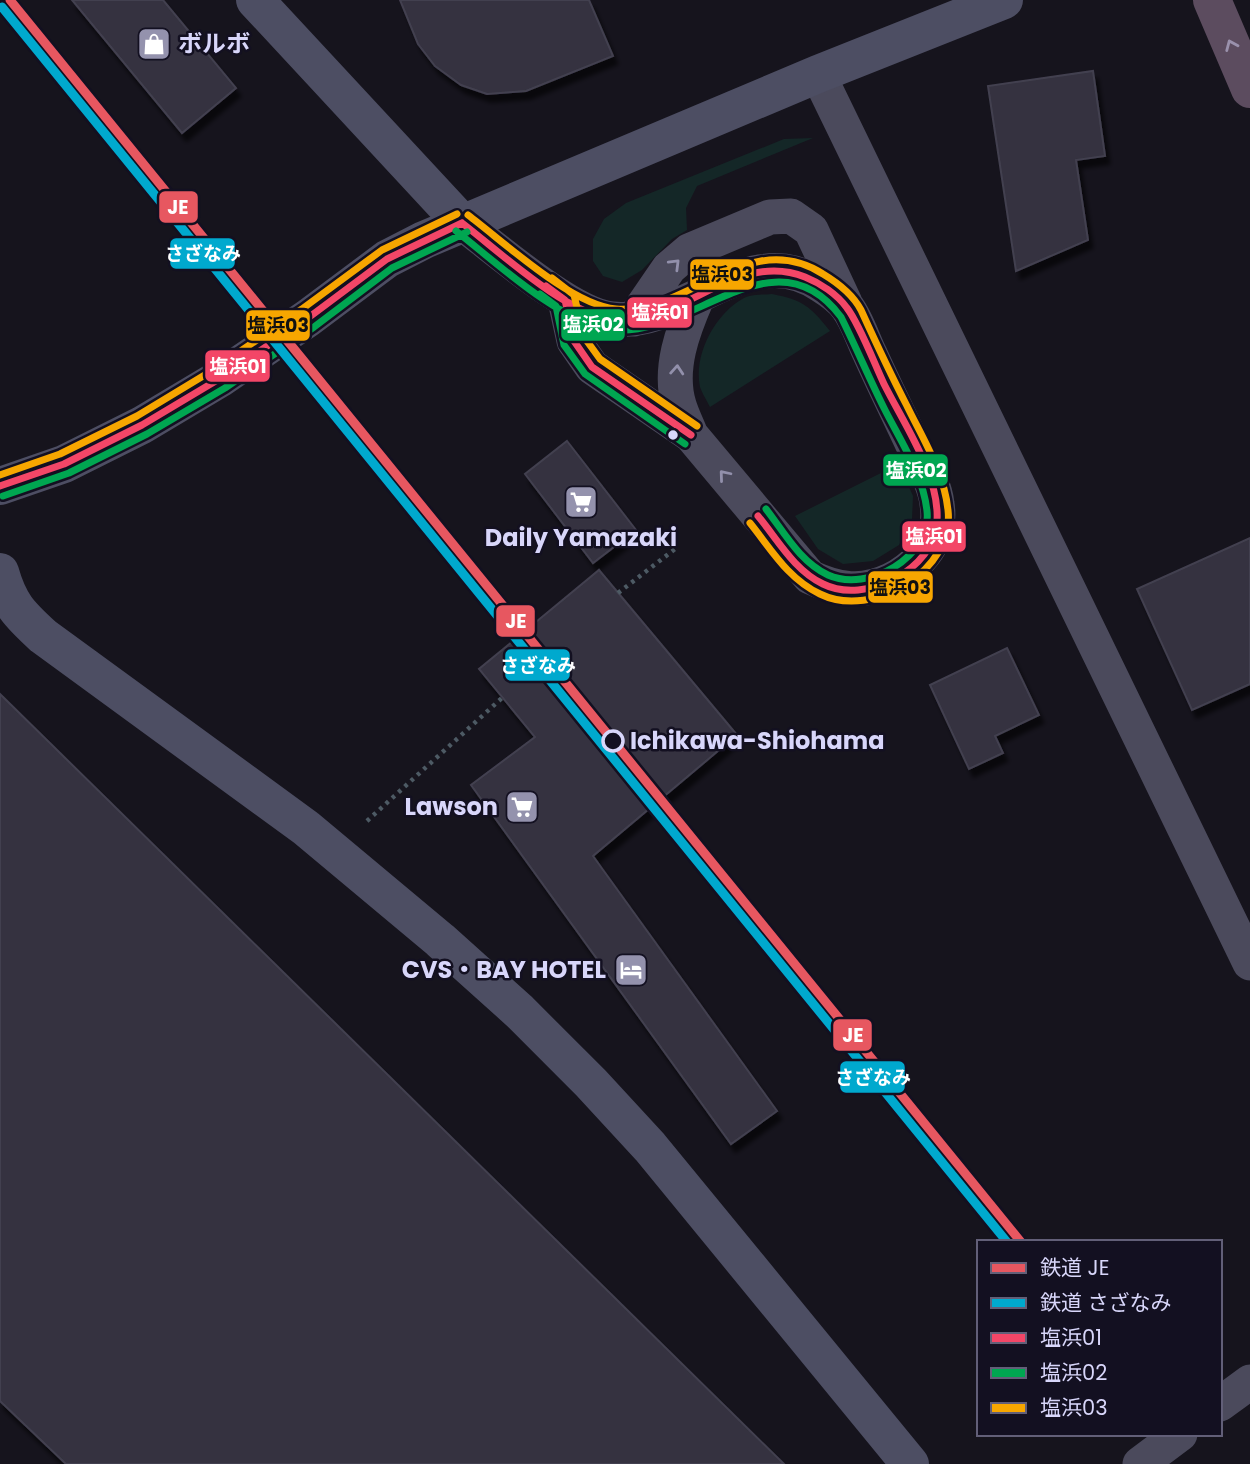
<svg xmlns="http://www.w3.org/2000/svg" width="1250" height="1464" viewBox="0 0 1250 1464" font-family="Poppins,'Noto Sans JP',sans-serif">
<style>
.green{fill:#142727}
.building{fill:#34323f;stroke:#434050;stroke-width:2;filter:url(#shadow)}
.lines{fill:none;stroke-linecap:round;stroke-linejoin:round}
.path{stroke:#4d5a64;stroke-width:4.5;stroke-dasharray:3.5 5;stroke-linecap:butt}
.street{stroke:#4b4a5c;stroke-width:35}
.secondary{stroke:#4d4e63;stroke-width:38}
.highway{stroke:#5c4c5f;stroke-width:38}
.bus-1-casing{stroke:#131021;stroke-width:12}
.bus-2-casing{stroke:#131021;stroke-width:12}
.bus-3-casing{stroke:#131021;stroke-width:12}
.bus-1{stroke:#f34667;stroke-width:7}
.bus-2{stroke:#00a651;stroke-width:7}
.bus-3{stroke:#f7a600;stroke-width:7}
.rail-1-casing{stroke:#131021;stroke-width:14}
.rail-2-casing{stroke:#131021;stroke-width:14}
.rail-1{stroke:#e75760;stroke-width:9}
.rail-2{stroke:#00a9ce;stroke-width:9}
.oneway{stroke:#9a91ac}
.oneway2{stroke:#9290ab}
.bus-dot{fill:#d8d6fa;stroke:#131021;stroke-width:2.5}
.stop-dot{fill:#131021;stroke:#d8d6fa;stroke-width:3.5}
.labels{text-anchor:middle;stroke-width:5;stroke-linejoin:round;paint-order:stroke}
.poi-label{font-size:24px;font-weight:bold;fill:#d8d6fa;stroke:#131021;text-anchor:end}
.stop-label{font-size:24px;font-weight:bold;fill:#d8d6fa;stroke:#131021;text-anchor:start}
.line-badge{stroke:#131021;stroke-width:2.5}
.badge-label{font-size:19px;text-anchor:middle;font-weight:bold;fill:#fff}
.pale-badge-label{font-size:19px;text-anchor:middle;font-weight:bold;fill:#111}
</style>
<defs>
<filter id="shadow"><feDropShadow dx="4.5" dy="8" stdDeviation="2" flood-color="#0009"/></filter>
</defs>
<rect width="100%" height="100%" fill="#16141d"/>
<path class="green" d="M813,138L697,186L686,208L687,230L672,239L642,270L622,282L603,276L593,261V239L604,219L626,203L784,139Z
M772,294C803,300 810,306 830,331L710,407C707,401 702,393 700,387C693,354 716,313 744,298C752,294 763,295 772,294Z
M899,464L913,496L912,519L899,545L873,561L843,564L818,549L795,516Z"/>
<path class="building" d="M72,0H163L236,88L182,133Z
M400,0H589L613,56L526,91L487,94L461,85L435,66L418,44Z
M1093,71L1105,156L1076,160L1088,240L1016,271L988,86Z
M567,441L636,530L593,563L525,474Z
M1250,538V684L1192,710L1137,589Z
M599,570L737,735L593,856L777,1111L731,1144L471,785L535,737L479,669Z
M1007,648L1039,715L995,736L1003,753L969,769L930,685Z
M0,694L784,1464H66L0,1401Z"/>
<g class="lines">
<path class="path" d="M618,593L675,549
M555,651L562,660
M367,821L503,697"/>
<path class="street" d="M818,74L1250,963
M462,223C496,249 572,315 612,319C687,327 749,235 822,286C830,291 841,299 847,307C857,320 863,340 870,354C884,385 899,415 913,445C922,463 935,484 937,504C938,510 938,519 937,525C934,550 911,570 891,580C862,594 838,590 810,577L691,435L592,367L574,341L565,300
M634,319L669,268L689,251L770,217L791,216L811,230L845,303
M691,435C687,425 682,415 679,405C668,369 683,330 697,298
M1220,1404L1250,1382
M1140,1464L1180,1434"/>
<path class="secondary" d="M255,0L462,223
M0,486L64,464L142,425L219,379L308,318L387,259L424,240L818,74L1004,0
M0,572C9,604 19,614 43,636L306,828L440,940L519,1011L591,1083L650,1147L910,1464"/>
<path class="highway" d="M1212,0L1250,89"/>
<defs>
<path id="bus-1" d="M462,223C500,252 565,314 613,319C681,327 736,249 805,277C820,283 837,294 847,308C860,325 874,363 884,384C904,424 940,476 937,521C935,570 865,605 823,584C794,570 778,540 758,516
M546,286L565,300L574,341L592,367L691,435
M0,486L64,464L142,425L219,379L308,318L387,259L462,223"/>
<path id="bus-2" d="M456,231C497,263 557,320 608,329C688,343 773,226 841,317C856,347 869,378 884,408C900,440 923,474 927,511C932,557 868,593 828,575C800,562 784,532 766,509
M540,294L556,306L564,345L585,374L685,444
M3,496L69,473L147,434L225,388L314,327L392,268L467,232"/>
<path id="bus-3" d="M468,215C504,242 571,305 616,309C688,315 748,226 823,274C838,283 853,295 861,310C876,343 891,375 907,406C923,439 944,472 948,510C955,570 873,620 820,594C788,579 771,549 750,523
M552,278L574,295L584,337L600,359L697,426
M0,475L60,454L137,416L213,370L302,309L382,250L457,214"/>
</defs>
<use href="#bus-1" class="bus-1-casing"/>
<use href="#bus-2" class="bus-2-casing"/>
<use href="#bus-3" class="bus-3-casing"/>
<use href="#bus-1" class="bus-1"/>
<use href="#bus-2" class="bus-2"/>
<use href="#bus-3" class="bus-3"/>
<defs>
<path id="rail-1" d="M10,0L1021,1242"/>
<path id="rail-2" d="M2,7L1007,1242"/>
</defs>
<use href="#rail-1" class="rail-1-casing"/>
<use href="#rail-2" class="rail-2-casing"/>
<use href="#rail-1" class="rail-1"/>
<use href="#rail-2" class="rail-2"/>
</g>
<defs><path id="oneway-chevron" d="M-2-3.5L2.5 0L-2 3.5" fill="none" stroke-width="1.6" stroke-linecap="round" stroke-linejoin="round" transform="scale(1.75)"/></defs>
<use class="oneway" href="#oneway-chevron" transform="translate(1231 45) rotate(-113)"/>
<g class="oneway2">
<use href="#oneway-chevron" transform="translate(675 264) rotate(-45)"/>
<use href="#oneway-chevron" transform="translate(677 370) rotate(-86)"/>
<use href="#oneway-chevron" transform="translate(724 475) rotate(-130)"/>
</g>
<defs>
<symbol id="shop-square" viewBox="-11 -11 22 22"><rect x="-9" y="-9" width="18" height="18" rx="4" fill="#9492ad" stroke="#131021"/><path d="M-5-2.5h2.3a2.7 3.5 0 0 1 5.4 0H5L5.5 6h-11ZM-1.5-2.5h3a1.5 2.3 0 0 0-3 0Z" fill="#fff"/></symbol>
<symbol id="supermarket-square" viewBox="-11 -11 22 22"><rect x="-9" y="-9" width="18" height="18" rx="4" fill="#9492ad" stroke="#131021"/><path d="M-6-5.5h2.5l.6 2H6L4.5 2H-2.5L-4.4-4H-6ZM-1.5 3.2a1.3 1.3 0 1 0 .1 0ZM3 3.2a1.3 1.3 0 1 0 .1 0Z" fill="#fff"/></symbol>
<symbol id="hotel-square" viewBox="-11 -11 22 22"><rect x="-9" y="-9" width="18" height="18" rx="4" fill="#9492ad" stroke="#131021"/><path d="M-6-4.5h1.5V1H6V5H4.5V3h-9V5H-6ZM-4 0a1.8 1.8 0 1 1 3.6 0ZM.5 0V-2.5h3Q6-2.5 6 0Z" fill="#fff"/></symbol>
</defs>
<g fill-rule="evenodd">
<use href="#shop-square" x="135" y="25" width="38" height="38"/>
<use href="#supermarket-square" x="562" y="483" width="38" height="38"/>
<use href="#supermarket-square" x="503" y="788" width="38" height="38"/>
<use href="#hotel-square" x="612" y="951" width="38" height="38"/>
</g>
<circle class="bus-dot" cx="673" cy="435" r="6"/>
<circle class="stop-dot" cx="613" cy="741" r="10"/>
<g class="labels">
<g class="poi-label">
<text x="178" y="52" text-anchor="start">ボルボ</text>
<text x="581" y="546" text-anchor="middle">Daily Yamazaki</text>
<text x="498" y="815">Lawson</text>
<text x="606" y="978">CVS・BAY HOTEL</text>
</g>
<g class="stop-label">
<text x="630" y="749">Ichikawa-Shiohama</text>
</g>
</g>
<g class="line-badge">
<rect x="158" y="190" width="41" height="34" rx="7" fill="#e75760"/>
<rect x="169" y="237" width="67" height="33" rx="7" fill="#00a9ce"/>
<rect x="689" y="258" width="66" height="33" rx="7" fill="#f7a600"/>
<rect x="626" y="296" width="67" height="33" rx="7" fill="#f34667"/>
<rect x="560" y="308" width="66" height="34" rx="7" fill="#00a651"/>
<rect x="245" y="309" width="66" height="33" rx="7" fill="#f7a600"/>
<rect x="204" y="349" width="67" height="34" rx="7" fill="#f34667"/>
<rect x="882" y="453" width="67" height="34" rx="7" fill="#00a651"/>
<rect x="901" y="520" width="66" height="33" rx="7" fill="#f34667"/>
<rect x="867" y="570" width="67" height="34" rx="7" fill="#f7a600"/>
<rect x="495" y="604" width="41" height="34" rx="7" fill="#e75760"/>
<rect x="504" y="648" width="67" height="34" rx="7" fill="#00a9ce"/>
<rect x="832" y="1018" width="41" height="34" rx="7" fill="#e75760"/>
<rect x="839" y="1060" width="67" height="34" rx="7" fill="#00a9ce"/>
</g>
<g class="badge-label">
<text x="178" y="214">JE</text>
<text x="203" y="260">さざなみ</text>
<text x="660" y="319">塩浜01</text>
<text x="593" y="331">塩浜02</text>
<text x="238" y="373">塩浜01</text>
<text x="916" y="477">塩浜02</text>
<text x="934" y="543">塩浜01</text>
<text x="516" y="628">JE</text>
<text x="538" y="672">さざなみ</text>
<text x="853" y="1042">JE</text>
<text x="873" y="1084">さざなみ</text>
</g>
<g class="pale-badge-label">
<text x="722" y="281">塩浜03</text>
<text x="278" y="332">塩浜03</text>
<text x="900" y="594">塩浜03</text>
</g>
<rect x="977" y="1240" width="245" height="196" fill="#131021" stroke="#625f78" stroke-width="2"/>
<rect x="991" y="1263" width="35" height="10" fill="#e75760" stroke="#625f78" stroke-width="2"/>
<text x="1040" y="1275" font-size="21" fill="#d8d6fa">鉄道 JE</text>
<rect x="991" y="1298" width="35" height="10" fill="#00a9ce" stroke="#625f78" stroke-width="2"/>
<text x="1040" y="1310" font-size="21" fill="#d8d6fa">鉄道 さざなみ</text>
<rect x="991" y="1333" width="35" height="10" fill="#f34667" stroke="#625f78" stroke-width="2"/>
<text x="1040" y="1345" font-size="21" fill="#d8d6fa">塩浜01</text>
<rect x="991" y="1368" width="35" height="10" fill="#00a651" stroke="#625f78" stroke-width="2"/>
<text x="1040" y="1380" font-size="21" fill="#d8d6fa">塩浜02</text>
<rect x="991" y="1403" width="35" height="10" fill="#f7a600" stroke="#625f78" stroke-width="2"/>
<text x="1040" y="1415" font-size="21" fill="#d8d6fa">塩浜03</text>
</svg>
